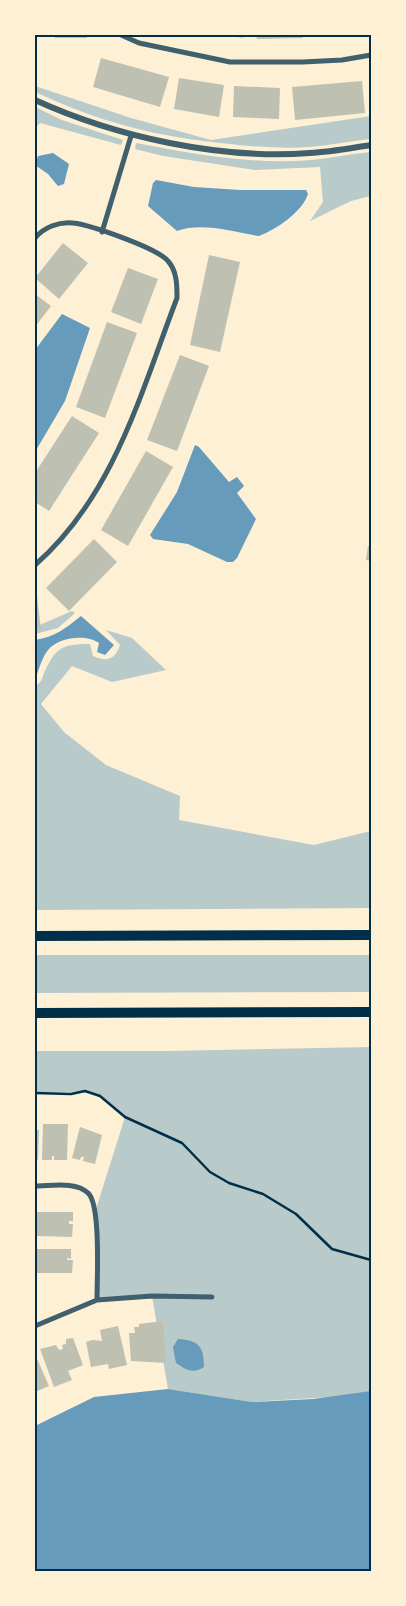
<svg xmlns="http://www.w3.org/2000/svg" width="406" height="1606" viewBox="0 0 406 1606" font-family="'Source Sans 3',sans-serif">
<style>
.green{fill:#b9caca}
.water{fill:#669bbc}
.building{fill:#bec0b2}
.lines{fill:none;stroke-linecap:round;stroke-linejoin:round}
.path{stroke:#003049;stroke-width:2.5}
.minor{stroke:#3f606c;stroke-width:5}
.tertiary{stroke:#3f606c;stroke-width:6}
.motorway{stroke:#003049;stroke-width:10}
.neatline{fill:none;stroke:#003049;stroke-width:2}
</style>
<rect width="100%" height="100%" fill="#fdf0d5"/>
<path class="green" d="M35,86L131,118L211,140L371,116V139C351,141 331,145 310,147C284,149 256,147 230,144C157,137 102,123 35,92Z
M35,107L62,120L123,140L121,145L40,123L35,128Z
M136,143C193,154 253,165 311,160C331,158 351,154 371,152V196L351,201L310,221L323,202L320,167L255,170L163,156L135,149Z
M72,611L75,613L58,628L35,634V627Z
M106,630L132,638L166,670L112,682L72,666L41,704L64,732L106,765L180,796L179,820L314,845L371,831V908L35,910V686C41,683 42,679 44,673C56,647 62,644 90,644L93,656C107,662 115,660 120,645Z
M35,955H371V992L35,993Z
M371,1047V1392L347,1396L252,1402L168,1389L152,1296L97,1300L96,1209L125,1117C117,1111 109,1103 101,1097C88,1089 52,1093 35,1093V1051H169Z"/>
<path class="water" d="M53,153L69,164L64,184L58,186L48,174L35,165L38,156Z
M156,180L194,187L240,190H306L308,194C302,212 277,229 259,236C233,232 202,222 177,231L148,206L153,183Z
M62,314L90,328L65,401L35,452V350Z
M195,445L199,447L229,482L237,477L244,486L237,493L256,519L237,558L233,562H227L188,544L153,539L150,535L177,492Z
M81,616L114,645L105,655L97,652L99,643C86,634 59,637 48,650C42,657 39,670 35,679V640C55,637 66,628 81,616Z
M178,1339C199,1340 204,1347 204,1367C193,1374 186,1370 176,1363L173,1347Z
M168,1389L252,1402L313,1399L371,1391V1571H35V1426L94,1397Z"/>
<path class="building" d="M55,35H87V38H55Z
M225,35H243V38Z
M256,35H303V38L257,39Z
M101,58L169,77L160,107L93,87Z
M179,78L224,85L219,117L174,109Z
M362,81L365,113L295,120L292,87Z
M234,86L280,88L279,119L233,117Z
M63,243L88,263L59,299L35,278Z
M209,255L240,262L220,352L190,345Z
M128,268L158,279L141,324L111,312Z
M35,294L51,306L35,327Z
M107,322L137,333L105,418L76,407Z
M180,355L209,366L177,451L147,440Z
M72,416L99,433L49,511L35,502V473Z
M146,451L173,467L128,546L101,530Z
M94,539L117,562L69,611L46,588Z
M368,546H371V561L366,560Z
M35,596H37L41,630L35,631Z
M43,1124H68L67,1160H54V1156H52V1160H42Z
M80,1127L102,1135L95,1164L83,1161L84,1157H81L80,1160L72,1158Z
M35,1130H39L38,1160L35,1159Z
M37,1212H73V1221H69V1224H73L72,1237L37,1236Z
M35,1249H71V1259L67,1258V1260H73L72,1273H35Z
M163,1321L166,1363L131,1361L129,1333H135L134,1327H139V1324Z
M118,1326L127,1365L109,1369L108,1364L91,1367L86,1342L92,1340L102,1341L100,1330Z
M73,1338L83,1365L68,1371L72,1380L54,1387L40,1349L56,1345L59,1350L63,1349L62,1345L66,1344V1339Z
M35,1354L49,1386L35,1392Z"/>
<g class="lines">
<path class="path" d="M35,1093L71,1094L85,1091L100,1096L125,1117L182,1143L210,1172L229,1183L263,1194L296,1214L332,1249L371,1260"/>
<path class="minor" d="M121,35L139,43L230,62H303L342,60L371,55
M102,232L131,136
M35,238C43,228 59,221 73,223C91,225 157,248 168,261C177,271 177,285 177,298C141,392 114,496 35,565
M35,1186C51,1186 76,1181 88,1193C101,1204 97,1280 97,1300
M35,1326L97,1300L152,1296L212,1297"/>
<path class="tertiary" d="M35,100C116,137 221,160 310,153C331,152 351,148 371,145"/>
<path class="motorway" d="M35,936L371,935
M35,1013L371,1012"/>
</g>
<rect width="406" height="1606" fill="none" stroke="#fdf0d5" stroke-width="72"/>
<rect x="36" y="36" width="334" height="1534" class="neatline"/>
</svg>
